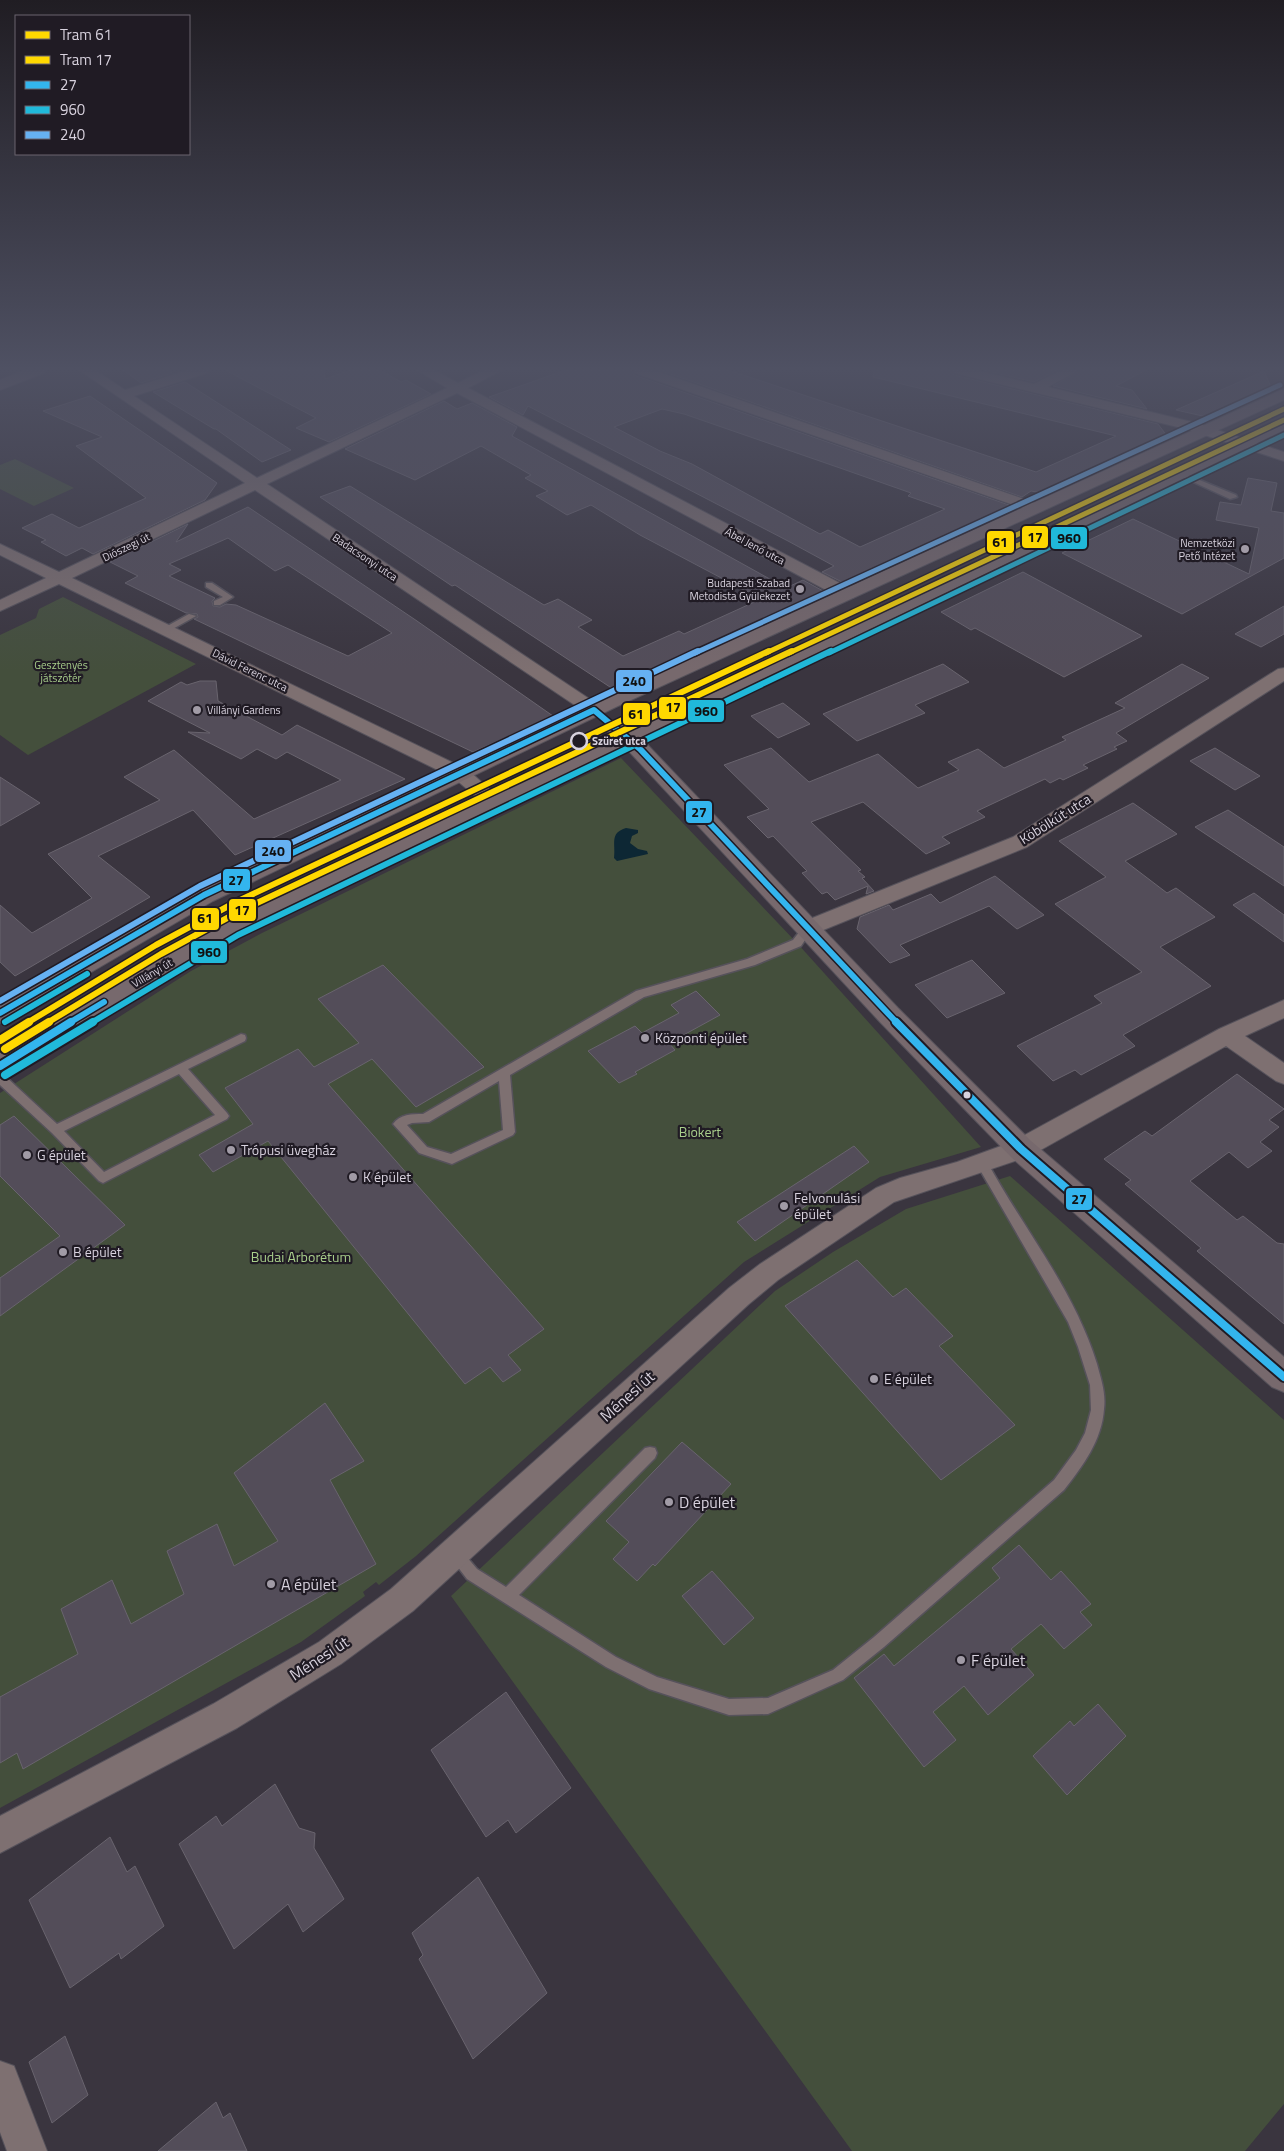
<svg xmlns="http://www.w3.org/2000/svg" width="1284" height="2151" viewBox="0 0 1284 2151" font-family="'Titillium Web',sans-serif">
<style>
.green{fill:#444f3c}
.water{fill:#0d2734}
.building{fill:#534d59;stroke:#69646e;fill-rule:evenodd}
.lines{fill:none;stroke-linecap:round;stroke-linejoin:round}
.lane-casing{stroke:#56525b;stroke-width:3}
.street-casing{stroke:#56525b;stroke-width:2}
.secondary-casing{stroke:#56525b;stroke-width:2}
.lane{fill:#7e7071;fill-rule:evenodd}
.street{fill:#7e7071;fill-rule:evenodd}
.secondary{fill:#77696d;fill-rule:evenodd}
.bus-1-far1-casing{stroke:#201b24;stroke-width:9}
.bus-1-casing{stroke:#201b24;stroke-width:12}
.bus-2-far2-casing{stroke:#201b24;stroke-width:8}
.bus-2-far1-casing{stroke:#201b24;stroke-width:9}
.bus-2-casing{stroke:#201b24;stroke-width:12}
.bus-3-far1-casing{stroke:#201b24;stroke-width:8}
.bus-3-casing{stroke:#201b24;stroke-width:9}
.bus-1-far1{stroke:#33b5ee;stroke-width:6}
.bus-1{stroke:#33b5ee;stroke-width:8}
.bus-2-far2{stroke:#20b9da;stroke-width:5}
.bus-2-far1{stroke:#20b9da;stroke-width:6}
.bus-2{stroke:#20b9da;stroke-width:8}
.bus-3-far1{stroke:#66b1f2;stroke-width:5}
.bus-3{stroke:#66b1f2;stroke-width:6}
.tram-1-far2-casing{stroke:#201b24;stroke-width:8}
.tram-1-far1-casing{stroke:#201b24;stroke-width:9}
.tram-1-casing{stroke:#201b24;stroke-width:12}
.tram-2-far2-casing{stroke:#201b24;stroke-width:8}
.tram-2-far1-casing{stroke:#201b24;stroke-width:9}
.tram-2-casing{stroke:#201b24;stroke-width:12}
.tram-1-far2{stroke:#ffd800;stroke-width:5}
.tram-1-far1{stroke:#ffd800;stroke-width:6}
.tram-1{stroke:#ffd800;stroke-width:8}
.tram-2-far2{stroke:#ffd800;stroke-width:5}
.tram-2-far1{stroke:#ffd800;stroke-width:6}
.tram-2{stroke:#ffd800;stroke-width:8}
.poi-dot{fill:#a19ba6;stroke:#201b24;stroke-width:2}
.stop-dot{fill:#201b24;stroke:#d8d2de;stroke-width:2.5}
.bus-dot{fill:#d8d2de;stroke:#201b24;stroke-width:2}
.labels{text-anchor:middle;stroke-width:4.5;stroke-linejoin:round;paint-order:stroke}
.far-poi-label{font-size:11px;fill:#d8d2de;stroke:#201b24;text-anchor:end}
.far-street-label{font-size:11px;fill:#d8d2de;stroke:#201b24}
.far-park-label{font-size:11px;fill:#a8ce8b;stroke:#201b24}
.far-stop-label{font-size:11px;font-weight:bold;fill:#d8d2de;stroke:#201b24;text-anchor:start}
.street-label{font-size:14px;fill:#d8d2de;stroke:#201b24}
.poi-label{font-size:14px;fill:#d8d2de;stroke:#201b24;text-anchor:start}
.park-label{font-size:14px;fill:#a8ce8b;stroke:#201b24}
.near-street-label{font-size:16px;fill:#d8d2de;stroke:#201b24}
.near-poi-label{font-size:16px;fill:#d8d2de;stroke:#201b24;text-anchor:start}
.line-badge{stroke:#201b24;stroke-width:2}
.pale-badge-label{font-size:14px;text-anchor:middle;font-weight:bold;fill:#111}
</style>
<rect width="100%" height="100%" fill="#3a353f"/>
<path class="green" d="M15,459L74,488L34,506L0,489V465Z
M63,597L196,664L28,755L0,735V635L36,618L39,609Z
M621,758L797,943L981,1147L880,1177L744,1262L416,1556L379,1585L376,1582L363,1592L365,1596L301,1642L0,1808V1093L191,971L262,933Z
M1010,1176L1284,1420V2104L1245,2151H852L451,1596L775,1291L833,1252L906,1209Z"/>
<path class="water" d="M626,828L638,830V833L632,836L630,843L638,849L647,851L648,854L617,861L614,858C616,844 609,833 626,828Z"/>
<path class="building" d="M123,370H167L172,373L141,383Z
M225,370H324L325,379L351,370H380L401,382L406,380L431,394L329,442L296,428L316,418Z
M566,370H631L634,375L1009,505L996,514L844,583L822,572L834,566L788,541L528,406L523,415L489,397ZM662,409L684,414L840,468L911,493L908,496L945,509L860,547L828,530L820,534L692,464L660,451L614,427Z
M659,370H728L1036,472L1116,436L873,377L874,370H950L954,375L1158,424L1167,436L1042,493L1031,491L1022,497Z
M983,370H1058L1034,382Z
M1081,370H1146L1116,386L1132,390L1147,409L1053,386Z
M1264,371L1271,387L1207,417L1176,410Z
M185,382L291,450L262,462L216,429H214L153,392Z
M90,396L217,483L205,500L93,554L82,548L66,556L41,542L46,540L22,528L52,514L79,528L146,498L76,446L102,437L43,411Z
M444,401L457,409L472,403L517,427L512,436L786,588L803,580L825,592L613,689L455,585L452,586L320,497L350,486L544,605L558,599L592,620L578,627L623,656L679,631L684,634L761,599L640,535L591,505L567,515L536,496L548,491L525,478L531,475L481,446L415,480L345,449Z
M1248,478L1277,483L1271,511L1284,513V558L1182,614L1062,553L1133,519L1249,574L1259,528L1216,520L1220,502L1241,505Z
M248,507L417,621L553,716L473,752L194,619L198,617L197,614L186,613L125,583L138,576L110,562L188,524L176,542ZM228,538L275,571L288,565L392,633L348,656L236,605L226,604L220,607L213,606L212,601L215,598L169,576L181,570L169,564Z
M1023,572L1142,636L1064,677L975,628L971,630L941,612Z
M1284,606V634L1261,647L1235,634Z
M943,664L969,682L915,705L925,713L857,741L823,714Z
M1182,664L1209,678L1116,733L1127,741L1114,747L1117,749L1083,765L1088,768L1063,780L1060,778L1050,783L1045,779L977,811L985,817L942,837L950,843L926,854L863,802L811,822L861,870L858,871L865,877L862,878L874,891L866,894L868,886L835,900L827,892L822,894L802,873L807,871L773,836L768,838L747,817L769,809L724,765L771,748L809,782L878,754L918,788L959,770L948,762L978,749L1004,768L1066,740L1062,737L1125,708L1115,703Z
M200,681H216L218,701L282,735L297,725L405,779L235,855L193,810L98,856L150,897L15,976L0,962V905L32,933L92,898L48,854L160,800L124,777L174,750L254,819L341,780L287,752L276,759L257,749L241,759L188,732L210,733L148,701L181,682L187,685Z
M783,703L810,724L778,738L751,716Z
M1215,748L1260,776L1235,790L1190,761Z
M0,777L40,803L0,826Z
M1133,803L1177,834L1125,861L1167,893L1176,888L1215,917L1160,947L1211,986L1123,1035L1135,1046L1081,1075L1075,1070L1053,1081L1017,1046L1102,1003L1094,996L1142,972L1055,904L1106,877L1059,841Z
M1228,810L1284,847V886L1195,827Z
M995,876L1044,915L1017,929L989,906L900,945L910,955L890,963L857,929L860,917L889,905L893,910L931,894L940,903Z
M1254,893L1284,915V942L1233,905Z
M972,960L1005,993L947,1018L915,985Z
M383,965L484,1067L416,1107L372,1059L328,1084L544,1329L508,1355L521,1370L503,1382L490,1367L465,1384L268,1141L213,1172L199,1155L253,1124L225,1088L298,1049L314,1067L359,1043L318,999Z
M696,991L720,1015L669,1043L675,1050L635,1072L637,1074L619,1083L588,1051L635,1026L642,1033L679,1013L671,1005Z
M1237,1074L1284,1109L1269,1120L1279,1127L1260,1142L1272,1151L1248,1168L1229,1152L1190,1181L1237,1220L1243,1216L1277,1243L1284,1244V1324L1197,1251L1201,1248L1125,1184L1131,1180L1104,1159L1145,1131L1152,1136Z
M14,1116L125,1225L0,1316V1278L60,1236L0,1176V1125Z
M854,1146L869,1162L755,1241L737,1222Z
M857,1260L893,1297L906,1288L953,1336L939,1346L1015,1425L941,1480L785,1306Z
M325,1403L364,1461L330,1480L376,1564L23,1769L17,1753L0,1763V1697L78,1654L61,1609L112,1580L131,1624L184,1594L167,1551L217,1524L234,1566L278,1541L234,1473Z
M682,1442L731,1484L655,1566L653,1564L637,1581L613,1559L629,1542L606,1521Z
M1019,1545L1051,1580L1061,1571L1091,1604L1080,1612L1092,1625L1064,1649L1041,1624L1011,1649L1034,1675L988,1715L964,1686L933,1712L956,1740L924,1767L854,1678L884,1654L894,1666L1000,1578L992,1568Z
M712,1571L754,1618L724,1645L682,1596Z
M506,1692L571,1788L516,1833L508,1820L486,1837L431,1750Z
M1098,1704L1126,1736L1067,1795L1033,1756L1070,1721L1074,1726Z
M275,1784L299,1828L315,1833L314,1848L344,1899L303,1932L288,1904L234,1949L179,1844L216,1816L222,1826Z
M110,1837L127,1872L135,1866L164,1926L121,1959L119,1953L70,1988L29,1900Z
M478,1877L547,1993L473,2059L419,1959L423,1955L412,1933Z
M65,2036L88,2095L52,2123L29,2062Z
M216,2102L223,2118L230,2113L247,2151H158Z"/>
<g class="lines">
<defs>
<path id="lane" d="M1180,472L1236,495L1237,497L1230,499L1178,475L1176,474Z
M206,583H212L233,597L220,605H214V601L223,597L206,587Z
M189,614L196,616L169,631L162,629Z
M808,925L813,928L801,946L755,965L644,997L510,1075L515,1132L513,1135L452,1164L419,1153L393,1124C400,1114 412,1114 423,1114L636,991L747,959L793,940L804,926ZM499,1081L503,1130L451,1154L427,1147L407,1125L412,1123L429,1122Z
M241,1034L245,1035L246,1038L245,1041L188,1069L227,1113L229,1116L227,1119L103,1183L99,1181L52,1133L0,1085V1074L4,1075L57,1124ZM179,1074L215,1115L104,1172L64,1131Z
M982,1158L986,1160C1023,1228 1074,1289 1097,1364C1101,1379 1106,1393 1104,1409C1102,1440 1083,1466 1064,1490L884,1647L843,1680L768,1714L729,1715L649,1689L606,1667L467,1579L448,1554L450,1549L455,1547L460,1549L477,1569L506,1587L645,1448L650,1447L655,1448L657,1453L655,1458L519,1595L616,1657L657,1677L729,1699L768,1698L833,1670L874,1637L1054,1480L1076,1450L1085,1433L1091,1410L1090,1385L1078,1347L1068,1322L976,1163L978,1160Z"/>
<path id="street" d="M79,370H95L125,390L188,370H209L207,373L134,396L257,478L447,388L417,370H434L458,383L484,370H502L468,388L853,590L855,594L853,598H841L457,393L267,484L600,706L603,710L600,714H588L255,490L72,578L468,770L504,802L501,806L494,808L487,806L454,778L59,584L0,611V600L46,578L0,555V544L59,572L245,483Z
M633,370H653L1041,505L1044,508L1041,511H1031L635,373Z
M952,370H975L1034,384L1062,370H1079L1048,387L1196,423L1284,452V461L1186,429L954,373Z
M1284,668V681L1027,847L816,933L808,935L800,933L797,928L800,923L1013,837L1278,669Z
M1284,1000V1018L1245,1036L1284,1063V1084L1276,1081L1226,1046L1030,1156L894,1202L778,1280L749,1304L413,1611L341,1664L237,1728L0,1853V1816L213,1704L319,1642L391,1589L729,1288L760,1264L876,1188L900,1178L957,1162L1012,1142L1219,1029Z
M0,2061L14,2066L47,2151H7L0,2132Z"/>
<path id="secondary" d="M25,370H47L44,373L0,390V380Z
M1284,389V400L618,706L213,901L9,1020L0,1023V1001L195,889L604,698Z
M1284,419V430L642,739L898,1008L1031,1141L1284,1357V1392L1272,1387L1011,1157L880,1022L625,747L242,932L10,1073L0,1076V1053L224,920L612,736L604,727L607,722C617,720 622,722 629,728Z"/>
</defs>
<use href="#lane" class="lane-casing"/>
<use href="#street" class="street-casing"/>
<use href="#secondary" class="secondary-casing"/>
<use href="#lane" class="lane"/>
<use href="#street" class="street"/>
<use href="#secondary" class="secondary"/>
<defs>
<path id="bus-1-far1" d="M0,1013L204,895L594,710L640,749L897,1023
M69,1023L104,1002"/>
<path id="bus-1" d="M896,1022L1021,1149L1284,1377
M0,1066L71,1022"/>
<path id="bus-2-far2" d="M829,653L1284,435"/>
<path id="bus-2-far1" d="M5,1022L87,974
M91,1023L238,935L831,651"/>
<path id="bus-2" d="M5,1075L93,1022"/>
<path id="bus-3-far1" d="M695,653L1280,385"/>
<path id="bus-3" d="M0,1001L200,886L698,651"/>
</defs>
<use href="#bus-1-far1" class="bus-1-far1-casing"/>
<use href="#bus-1" class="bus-1-casing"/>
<use href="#bus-2-far2" class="bus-2-far2-casing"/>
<use href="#bus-2-far1" class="bus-2-far1-casing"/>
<use href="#bus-2" class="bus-2-casing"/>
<use href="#bus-3-far1" class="bus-3-far1-casing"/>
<use href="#bus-3" class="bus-3-casing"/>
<use href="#bus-1-far1" class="bus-1-far1"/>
<use href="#bus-1" class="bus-1"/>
<use href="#bus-2-far2" class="bus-2-far2"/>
<use href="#bus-2-far1" class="bus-2-far1"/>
<use href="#bus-2" class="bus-2"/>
<use href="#bus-3-far1" class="bus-3-far1"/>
<use href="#bus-3" class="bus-3"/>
<defs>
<path id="tram-1-far2" d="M766,653L1284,409"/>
<path id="tram-1-far1" d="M27,1023L156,945L236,902L769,651"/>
<path id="tram-1" d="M0,1040L29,1022"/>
<path id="tram-2-far2" d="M789,653L1284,420"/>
<path id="tram-2-far1" d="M47,1023L161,954L240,911L792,651"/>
<path id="tram-2" d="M5,1049L49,1022"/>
</defs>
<use href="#tram-1-far2" class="tram-1-far2-casing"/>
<use href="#tram-1-far1" class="tram-1-far1-casing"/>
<use href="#tram-1" class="tram-1-casing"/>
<use href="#tram-2-far2" class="tram-2-far2-casing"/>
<use href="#tram-2-far1" class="tram-2-far1-casing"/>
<use href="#tram-2" class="tram-2-casing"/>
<use href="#tram-1-far2" class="tram-1-far2"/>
<use href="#tram-1-far1" class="tram-1-far1"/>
<use href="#tram-1" class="tram-1"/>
<use href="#tram-2-far2" class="tram-2-far2"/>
<use href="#tram-2-far1" class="tram-2-far1"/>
<use href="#tram-2" class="tram-2"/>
</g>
<linearGradient id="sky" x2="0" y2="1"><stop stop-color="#201d23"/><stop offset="0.55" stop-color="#4f5163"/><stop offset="1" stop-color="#4f5163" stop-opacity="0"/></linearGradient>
<rect width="1284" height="671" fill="url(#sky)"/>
<g class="poi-dot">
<circle cx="1245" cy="549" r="5"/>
<circle cx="800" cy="589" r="5"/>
<circle cx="197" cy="710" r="5"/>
<circle cx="645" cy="1038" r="5"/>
<circle cx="231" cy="1150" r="5"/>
<circle cx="27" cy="1155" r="5"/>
<circle cx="353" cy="1177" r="5"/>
<circle cx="784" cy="1206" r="5"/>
<circle cx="63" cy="1252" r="5"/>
<circle cx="874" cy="1379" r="5"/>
<circle cx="669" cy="1502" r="5"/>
<circle cx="271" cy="1584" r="5"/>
<circle cx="961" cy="1660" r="5"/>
</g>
<circle class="stop-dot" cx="579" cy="741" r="8"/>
<circle class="bus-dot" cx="967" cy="1095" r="4.5"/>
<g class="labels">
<g class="far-poi-label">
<text x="1235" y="547">Nemzetközi<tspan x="1235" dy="13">Pető Intézet</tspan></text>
<text x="790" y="587">Budapesti Szabad<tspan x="790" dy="13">Metodista Gyülekezet</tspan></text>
<text x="207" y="714" text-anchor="start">Villányi Gardens</text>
</g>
<g class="far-street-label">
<text transform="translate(755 546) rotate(28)" y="4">Ábel Jenő utca</text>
<text transform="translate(126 547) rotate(-26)" y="4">Diószegi út</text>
<text transform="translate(365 557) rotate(34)" y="4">Badacsonyi utca</text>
<text transform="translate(250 670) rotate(26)" y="4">Dávid Ferenc utca</text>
<text transform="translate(152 973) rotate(-31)" y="4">Villányi út</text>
</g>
<g class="far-park-label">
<text x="61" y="669">Gesztenyés<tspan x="61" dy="13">játszótér</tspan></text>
</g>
<g class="far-stop-label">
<text x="592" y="745">Szüret utca</text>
</g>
<g class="street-label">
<text transform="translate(1055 819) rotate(-32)" y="5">Köbölkút utca</text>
</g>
<g class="poi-label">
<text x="655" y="1043">Központi épület</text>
<text x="241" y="1155">Trópusi üvegház</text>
<text x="37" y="1160">G épület</text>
<text x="363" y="1182">K épület</text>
<text x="794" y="1203">Felvonulási<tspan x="794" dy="16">épület</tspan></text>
<text x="73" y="1257">B épület</text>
<text x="884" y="1384">E épület</text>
</g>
<g class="park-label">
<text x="700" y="1137">Biokert</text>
<text x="301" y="1262">Budai Arborétum</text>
</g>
<g class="near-street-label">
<text transform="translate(627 1396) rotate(-42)" y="6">Ménesi út</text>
<text transform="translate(319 1658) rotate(-33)" y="6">Ménesi út</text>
</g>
<g class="near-poi-label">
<text x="679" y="1508">D épület</text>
<text x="281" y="1590">A épület</text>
<text x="971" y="1666">F épület</text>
</g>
</g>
<g class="line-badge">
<rect x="1021" y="525" width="28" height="24" rx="5" fill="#ffd800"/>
<rect x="1050" y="526" width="38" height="24" rx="5" fill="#20b9da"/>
<rect x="986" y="530" width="29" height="24" rx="5" fill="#ffd800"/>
<rect x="615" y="669" width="38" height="24" rx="5" fill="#66b1f2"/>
<rect x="658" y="696" width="29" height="24" rx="5" fill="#ffd800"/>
<rect x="687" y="699" width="38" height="24" rx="5" fill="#20b9da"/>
<rect x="622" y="702" width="29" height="24" rx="5" fill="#ffd800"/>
<rect x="685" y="800" width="28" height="24" rx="5" fill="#33b5ee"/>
<rect x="254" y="839" width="38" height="24" rx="5" fill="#66b1f2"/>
<rect x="222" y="868" width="29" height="24" rx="5" fill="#33b5ee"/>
<rect x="228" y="898" width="29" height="24" rx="5" fill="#ffd800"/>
<rect x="191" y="907" width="29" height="24" rx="5" fill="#ffd800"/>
<rect x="190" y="940" width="38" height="24" rx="5" fill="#20b9da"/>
<rect x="1065" y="1187" width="28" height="24" rx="5" fill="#33b5ee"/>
</g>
<g class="pale-badge-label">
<text x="1035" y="542">17</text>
<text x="1069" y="543">960</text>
<text x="1000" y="547">61</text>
<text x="634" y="686">240</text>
<text x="673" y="712">17</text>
<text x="706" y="716">960</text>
<text x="636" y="719">61</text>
<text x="699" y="817">27</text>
<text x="273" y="856">240</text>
<text x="236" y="885">27</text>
<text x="242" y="915">17</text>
<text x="205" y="923">61</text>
<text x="209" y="957">960</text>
<text x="1079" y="1204">27</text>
</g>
<rect x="15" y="15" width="175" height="140" fill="#201b24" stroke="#6a646e"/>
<rect x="25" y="31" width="25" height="8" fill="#ffd800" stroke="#6a646e"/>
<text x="60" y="40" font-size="15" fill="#d8d2de">Tram 61</text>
<rect x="25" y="56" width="25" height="8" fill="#ffd800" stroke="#6a646e"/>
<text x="60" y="65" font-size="15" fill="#d8d2de">Tram 17</text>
<rect x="25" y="81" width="25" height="8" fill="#33b5ee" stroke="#6a646e"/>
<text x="60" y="90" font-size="15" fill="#d8d2de">27</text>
<rect x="25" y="106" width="25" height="8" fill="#20b9da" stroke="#6a646e"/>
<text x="60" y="115" font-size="15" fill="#d8d2de">960</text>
<rect x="25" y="131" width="25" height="8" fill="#66b1f2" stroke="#6a646e"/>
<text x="60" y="140" font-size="15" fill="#d8d2de">240</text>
</svg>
